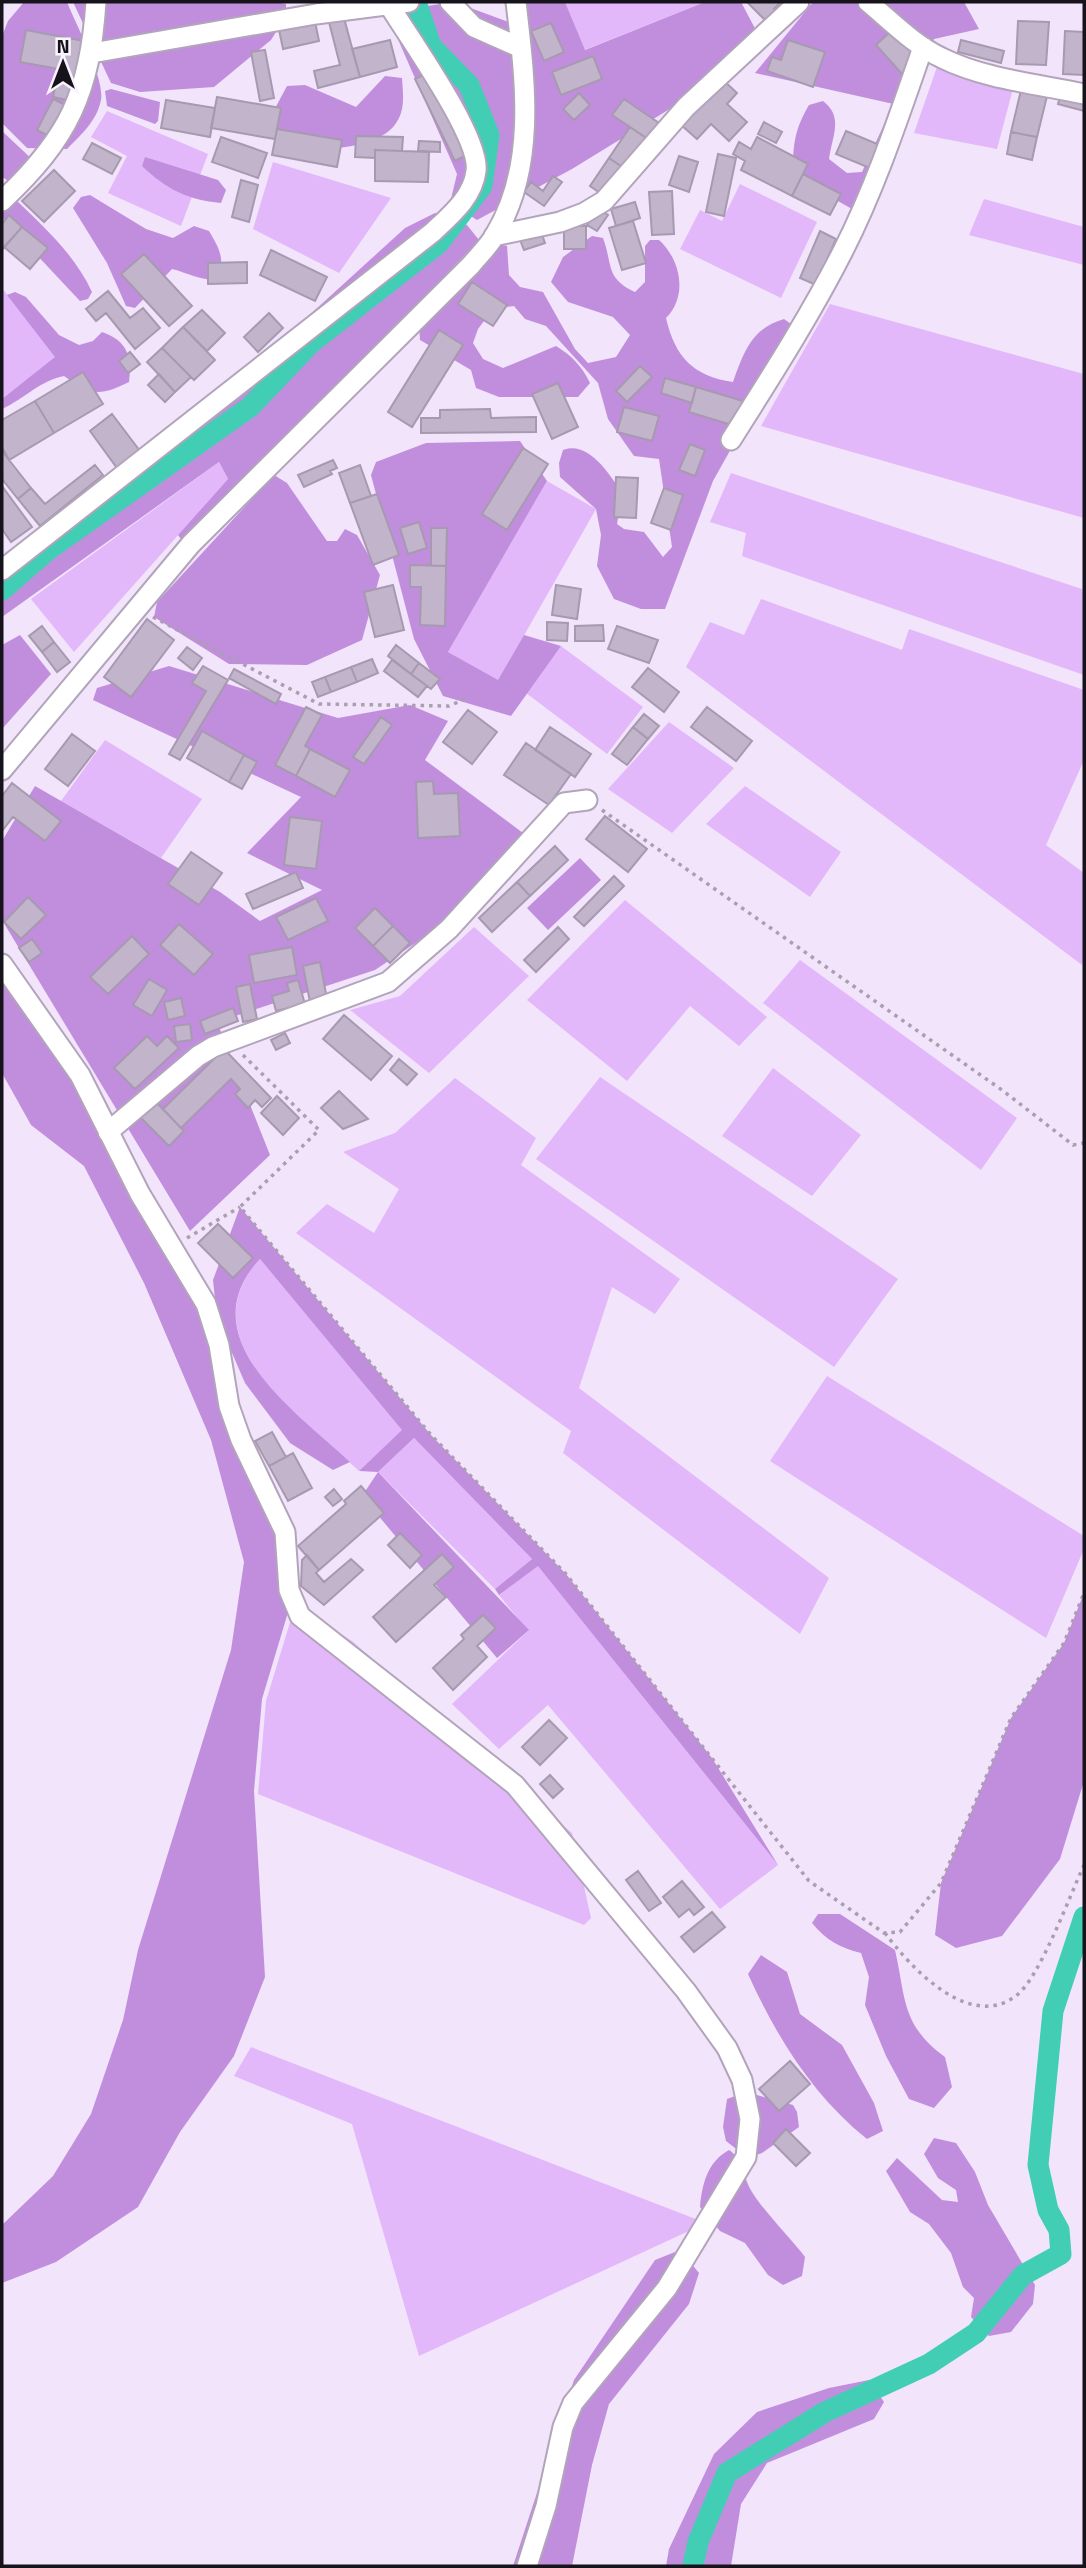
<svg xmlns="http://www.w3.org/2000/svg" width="1086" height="2568" viewBox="0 0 1086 2568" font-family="'Titillium Web',sans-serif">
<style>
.green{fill:#e2b8fb}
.forest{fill:#c18ede}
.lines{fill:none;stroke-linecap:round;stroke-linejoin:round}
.canal{stroke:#41ceb4;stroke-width:21}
.building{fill:#c2b5cb;stroke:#a799af;stroke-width:2}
.minor-casing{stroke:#b2a4ba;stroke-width:23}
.path{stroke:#a99fb0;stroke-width:3.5;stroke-dasharray:3.5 5;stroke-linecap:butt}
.minor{stroke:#fff;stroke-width:19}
</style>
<rect width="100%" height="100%" fill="#f2e4fa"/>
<path class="green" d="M565,2H705L584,50Z
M937,67L1014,85L997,149L914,133Z
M107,111L208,154L181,226L108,193L127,156L91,137Z
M273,162L391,198L339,273L253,229Z
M740,184L817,222L781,298L680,249L700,210L722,221Z
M984,199L1084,227V265L969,235Z
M2,288L56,357L2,399Z
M830,304L1084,374V518L761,426Z
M219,462L228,479L74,652L31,599Z
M731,473L1082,589L1084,597V675L742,556L746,533L710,522Z
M547,481L596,509L498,681L448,652Z
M761,599L902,650L909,629L1084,690V760L1046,845L1084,873V957L1082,965L686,667L710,622L744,635Z
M561,646L643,707L607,754L526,693Z
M669,722L734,768L672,833L608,789Z
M105,740L202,799L161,858L61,801Z
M745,786L841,852L810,897L706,824Z
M625,900L767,1017L739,1046L690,1006L627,1081L527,1000Z
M474,927L529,976L429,1073L350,1010L400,996Z
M800,960L1017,1118L981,1170L763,1003Z
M773,1068L861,1135L812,1196L722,1136Z
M600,1077L898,1279L834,1367L536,1159Z
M455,1078L536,1138L521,1165L680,1279L655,1314L612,1287L579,1388L829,1578L800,1634L563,1453L571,1431L296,1233L327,1204L374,1233L399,1189L343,1152L395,1133Z
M260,1259L403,1430L359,1471C304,1419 185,1340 260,1259Z
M827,1376L1084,1536V1549L1046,1638L770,1461Z
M414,1438L532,1559L495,1589L378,1472Z
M538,1565L778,1865L720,1909L548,1705L499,1749L452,1704L528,1631L499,1595Z
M295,1606L352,1641L572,1833L591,1918L584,1925L258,1794L266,1701Z
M251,2047L706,2223L419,2356L352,2124L234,2076Z"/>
<path class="forest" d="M24,2H67C76,25 105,78 101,100C97,121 80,136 67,149L27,148L2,123V36L8,21Z
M73,2H276L286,4V16L271,40L214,87L140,92L111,83Z
M454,2L522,27L521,2H565L585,50L705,2H741L759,36L668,110L572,169L477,220L450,203L457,174L386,12Z
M813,2H964L979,29L934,39L898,105L755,73Z
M385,76L402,78C403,95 406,111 394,126C376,149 304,157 281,139C277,136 274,130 271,126L272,114L287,86L305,85L356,107Z
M111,89L160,102L158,121L155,124L107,106L105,91Z
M823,101C844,117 832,136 829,159L847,173L862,172L887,118H897L861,204L852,209L822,192L793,168C793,142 796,127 809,105Z
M2,131L35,162L17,186L2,177Z
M145,157L218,180L226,190L221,203C188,200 166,189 142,166Z
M90,195L146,229L173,238L194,226L209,231C219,248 227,261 216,280C199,280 188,273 172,269L135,308L126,306L107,263L73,208L81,197Z
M16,200C45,228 75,255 92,292L88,299L80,301L2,218L3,203Z
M435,213L467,225L479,240L186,546L178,535L228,479L219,462L2,617V557L104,488L238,380L405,228Z
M592,236L603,238C613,265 605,278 635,292L645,282V246L650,240H659C681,260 688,296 666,318C675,357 693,376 733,382C744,352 751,329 784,319L798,329L713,481L665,609H641L614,599L597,566L601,535L596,509L560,477L559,463L563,450C588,440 611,475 622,494L617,524L624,529L644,532L663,557L672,547L659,459L634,456L608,419L598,383L546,326L525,319L514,306L493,309L478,329L473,343L483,359L503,368L556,346C572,356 582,366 590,383L578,397H499L476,388L471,370L420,340L419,325L492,242L507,246L509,275L520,287L543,292L575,349L588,363L616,357L630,335L613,317L568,302L551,282L563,257Z
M15,292L26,297L59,335L79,345L93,341L102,332C128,341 132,357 129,382C99,397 91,395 64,376C41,380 24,399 2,409V399L55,357L7,295Z
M520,441L547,481L448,652L498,680L524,635L561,646L511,716L443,696L414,639L371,475L376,462L426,443Z
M274,475L287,483L327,541H337L345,529L357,535L380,575L362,640L307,665L229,664L154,617L157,602Z
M20,635L51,674L2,729V645Z
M169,666L338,718L410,705L448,721L425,760L523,833L450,920L375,970L217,1022L270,1155L190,1231L2,920V841L35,786L220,892L260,921L322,890L247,853L301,797L93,700L97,688Z
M580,858L601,880L548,930L527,908Z
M2,960L200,1286L281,1545L292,1599L262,1699L254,1791L265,1977L234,2056L180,2132L138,2207L56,2262L2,2283V2225L53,2176L91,2114L123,2020L138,1950L231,1650L244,1562L211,1440L144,1283L84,1166L31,1125L2,1073Z
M240,1207L431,1435L566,1574L712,1758L778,1865L538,1566L499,1595L495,1589L532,1559L414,1438L378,1472L529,1630L497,1658L362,1496L378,1472L359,1471L402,1430L260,1259C187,1337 296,1412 350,1462L333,1470L290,1443L245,1383L217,1318L213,1280Z
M1084,1593V1781L1060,1859L1002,1936L956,1948L935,1935L941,1883L1011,1718L1064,1643Z
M818,1914H840L895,1950C906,1998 901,2025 945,2057L952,2087L934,2108L909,2099L886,2056L865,2005L869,1977L861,1953C840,1948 826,1940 812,1923Z
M761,1955L787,1972L800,2014L842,2045L874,2103L883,2131L867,2139C813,2096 776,2036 748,1974Z
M746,2092L793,2105L797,2112L799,2127L762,2153L748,2158L726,2141L723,2127L727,2099Z
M934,2138L956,2143L975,2172L988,2205L1035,2285L1033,2304L1011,2332L989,2336L971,2317L974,2298L963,2287L951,2253L929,2224L910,2212L886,2171L897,2158L942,2200L958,2202L956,2190L938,2178L924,2154Z
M729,2150C743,2160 742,2167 747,2182C754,2202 791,2238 805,2257L802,2276L783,2285L768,2275L745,2243L720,2231L700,2207C702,2185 707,2162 729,2150Z
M680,2250L699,2273L689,2304L609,2404L592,2465L572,2566H513L574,2380L655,2260Z
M869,2380L884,2402L874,2419L767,2463L741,2504L731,2566H666L669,2549L714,2454L757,2412L829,2388Z"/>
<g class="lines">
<path class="canal" d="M2,590L48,550L250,407L311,343L439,243L482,186L489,135L469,85L431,46L416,2
M693,2566L698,2542L727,2473L825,2412L929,2364L976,2333L1023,2275L1061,2254L1059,2230L1048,2210L1038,2165L1053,2011L1084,1917"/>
</g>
<path class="building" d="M747,2H781L774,9L782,16L772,27Z
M314,17L319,41L283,49L278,25Z
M344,18L360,77L318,88L314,71L340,65L329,22Z
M1018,21L1049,22L1046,65L1016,64Z
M551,23L564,52L544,61L531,31Z
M1084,23V75L1063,74L1065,31L1084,32Z
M893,29L921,59L903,75L876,45Z
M26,30L89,42L77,102L53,97L59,69L20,62Z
M390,40L397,67L360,77L352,49Z
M788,40L825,52L813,87L767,71L772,57L781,60Z
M961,40L1004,51L1001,63L958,52Z
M265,50L274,98L260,101L251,52Z
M593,56L602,79L561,95L552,72Z
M432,71L472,152L455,161L415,79Z
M722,79L737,93L727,104L747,122L729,141L711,124L697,139L680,124Z
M1022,86L1048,92L1037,137L1011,132Z
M1062,90L1084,96V111L1058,104Z
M579,93L590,105L574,120L563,109Z
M217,97L281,108L275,139L211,128Z
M53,99L72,108L56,140L37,130Z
M624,99L659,123L648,139L612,115Z
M166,100L215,108L210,137L161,128Z
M764,122L782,132L776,143L758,134Z
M630,127L648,139L627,170L609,158Z
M277,129L342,140L337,167L272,155Z
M846,131L882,146L872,169L836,154Z
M1011,132L1037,137L1032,160L1007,154Z
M356,136L403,137L402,151L375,150V158L355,157Z
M221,137L267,153L258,178L212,162Z
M757,137L808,164L792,196L741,170L745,161L733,154L739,142L751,149Z
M419,141L440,142V152L418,151Z
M92,143L121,158L112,174L83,159Z
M375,150L429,152L428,182L375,181Z
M718,154L736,158L724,216L706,212Z
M679,156L698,162L689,192L669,185Z
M609,158L622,167L603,195L590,186Z
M54,170L75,191L44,222L22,201Z
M803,174L841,194L830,215L792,196Z
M553,176L562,182L544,206L524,192L531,182L543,191Z
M241,180L258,185L249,222L232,217Z
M672,191L674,234L652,235L649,192Z
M635,202L640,218L616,226L611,209Z
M599,209L608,215L597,231L587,225Z
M9,215L22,227L2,250V224Z
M633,221L646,263L622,270L609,228Z
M564,226H586V249H564Z
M22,227L48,248L30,269L4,247Z
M540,229L545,243L524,250L519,237Z
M820,231L836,239L816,285L800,278Z
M271,250L327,277L315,301L260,275Z
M144,254L192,306L169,326L121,274Z
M247,262V283L208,284V263Z
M472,282L507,305L493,326L458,304Z
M108,291L130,318L143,308L160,328L135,349L106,313L96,321L86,309Z
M202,310L225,333L207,351L183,327Z
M269,313L283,328L258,352L244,337Z
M183,327L215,360L194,380L162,348Z
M439,330L463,345L412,427L388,412Z
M162,348L191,377L175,392L147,362Z
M130,352L140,364L128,373L119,361Z
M640,366L652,377L627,402L616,391Z
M83,372L103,404L54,433L35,401Z
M159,374L175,392L165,402L148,385Z
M665,378L696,387L692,403L661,393Z
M558,383L578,427L552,439L532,394Z
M696,387L743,401L735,426L689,412Z
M35,401L54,433L9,460L2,447V420Z
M624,407L659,416L652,441L617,432Z
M490,409L491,418L536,417V432L421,433V418H440V410Z
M112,414L140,451L117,468L90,431Z
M690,444L705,450L695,476L679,470Z
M523,448L548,464L507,530L482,514Z
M2,451L31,488L18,499L2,479Z
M333,460L337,468L330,471L332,474L304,487L298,475Z
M95,465L103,475L40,526L18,499L31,488L45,504Z
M360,465L371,496L350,503L339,473Z
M616,477L638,478L636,518L614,517Z
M2,486L32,527L11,542L2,529Z
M664,488L683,495L671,530L651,523Z
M377,494L399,555L373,565L350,503Z
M419,522L427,548L408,554L400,528Z
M431,528H447L446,566H431Z
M410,565L446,566L445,626L420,625L421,587H410Z
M393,585L404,630L375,637L364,592Z
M556,585L581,589L577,619L552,615Z
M147,619L174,640L131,697L104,677Z
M547,622L568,623L567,641L547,640Z
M603,625L604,641H575V626Z
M42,626L54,642L42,652L29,636Z
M617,626L658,640L649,663L608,649Z
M54,642L70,662L57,672L42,652Z
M396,645L419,663L411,674L388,656Z
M187,647L202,658L193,670L178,658Z
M372,659L378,673L357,682L351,667Z
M392,660L427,686L418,697L384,671Z
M419,663L440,679L431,689L411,674Z
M203,666L228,680L180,760L169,754L206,691L192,683Z
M351,667L357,682L331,692L325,677Z
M648,668L679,692L664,712L632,687Z
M234,669L281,694L276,704L229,678Z
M325,677L331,692L318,697L312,682Z
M306,707L322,715L305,746L310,749L296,776L275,765Z
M707,707L752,741L736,761L691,727Z
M468,710L497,732L472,764L443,742Z
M644,714L659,726L648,739L633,727Z
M381,717L392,725L364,764L353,757Z
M550,727L591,754L575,777L535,750Z
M633,727L648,739L627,765L612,754Z
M202,731L244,755L229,782L187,758Z
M72,734L95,751L68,786L45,769Z
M526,743L571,774L549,805L504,775Z
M310,749L350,770L335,797L296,776Z
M244,755L257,762L242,789L229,782Z
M433,781L434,794L458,793L460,836L418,838L416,782Z
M12,783L61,821L45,841L13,817L2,831V796Z
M605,816L647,849L628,872L586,839Z
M290,817L322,821L316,869L284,865Z
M555,846L568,860L530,896L517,882Z
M191,852L222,873L199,905L168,884Z
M296,872L303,888L253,909L246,894Z
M614,876L624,886L584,926L574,917Z
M517,882L530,896L492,932L479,918Z
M28,897L46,915L21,939L4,922Z
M316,898L328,921L288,940L276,917Z
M375,908L393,926L373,946L355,928Z
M179,924L213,954L194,975L160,945Z
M393,926L410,943L390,963L373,946Z
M558,927L569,939L536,972L524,960Z
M132,936L149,954L108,994L90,977Z
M32,939L42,953L29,962L19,948Z
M292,947L297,975L254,983L249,955Z
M320,962L327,999L310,1002L303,966Z
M149,979L167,990L152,1016L133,1005Z
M298,980L305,1004L276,1011L272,996L289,991L287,983Z
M250,984L257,1019L243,1022L236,987Z
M181,998L185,1016L168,1020L164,1002Z
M233,1008L238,1021L205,1034L200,1021Z
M344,1015L392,1056L371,1080L323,1039Z
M190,1024L192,1040L176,1042L174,1026Z
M285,1033L290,1043L276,1050L271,1040Z
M147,1036L157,1046L167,1036L179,1048L135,1089L114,1068Z
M224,1049L271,1098L262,1107L255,1100L248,1108L235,1094L240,1089L231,1079L181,1128L163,1109Z
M399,1059L417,1074L407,1085L390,1070Z
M339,1091L368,1119L343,1129L321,1108Z
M277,1096L299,1118L283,1135L261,1113Z
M156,1102L184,1131L169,1146L140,1117Z
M218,1224L253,1258L233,1278L198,1243Z
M272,1432L286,1457L269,1466L255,1441Z
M293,1453L312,1488L288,1501L269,1466Z
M361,1486L384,1513L319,1570L298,1546L346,1504L344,1501Z
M334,1489L342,1499L333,1506L325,1497Z
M400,1533L422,1555L410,1568L388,1545Z
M442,1554L454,1567L434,1585L446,1597L396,1642L373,1617Z
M307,1555L319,1570L316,1573L324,1582L351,1559L363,1570L324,1605L301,1586L302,1560Z
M483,1615L496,1628L477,1646L487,1657L453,1690L433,1668L464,1639L461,1635Z
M549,1720L567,1738L540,1765L522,1747Z
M550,1775L563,1789L553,1798L540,1784Z
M638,1871L661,1903L649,1911L626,1880Z
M682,1881L704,1907L694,1915L689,1909L679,1917L663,1897Z
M712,1912L725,1927L694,1952L681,1937Z
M790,2061L810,2084L779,2111L759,2089Z
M786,2129L810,2153L796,2166L773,2143Z"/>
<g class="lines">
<defs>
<path id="minor" d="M450,2L474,27L521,48
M868,2C891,21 914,45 942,58C984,79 1038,84 1084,94
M92,53L316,14L409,2
M2,201C69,138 90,93 96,2
M494,236L560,222L584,213L604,201L686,107L799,2
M731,440C770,378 810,316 843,251C876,186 899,116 923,47
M2,570L433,232C451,215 473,197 476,171C481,138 408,36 389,5
M2,770L191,544L471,265C479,255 489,246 495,235C537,166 525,79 516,2
M2,964L80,1075L140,1194L206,1304L219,1345L229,1406L241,1440L285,1532L289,1590L300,1616L515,1785L686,1991L727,2048L742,2080L750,2119L746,2157L667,2288L573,2403L563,2427L546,2506L527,2566
M108,1132L198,1056L213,1047L388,982L449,929L564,803L587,800"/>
</defs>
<use href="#minor" class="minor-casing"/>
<path class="path" d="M153,617L319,704L449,706L465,699
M602,810L1002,1090L1073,1145L1084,1143
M243,1055L319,1130L240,1207L431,1435L566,1574L809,1881L884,1933L900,1932L941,1883L1011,1718L1064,1643L1084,1593
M187,1238L240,1207
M885,1933C911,1968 970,2032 1017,1995C1040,1977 1070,1895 1084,1865"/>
<use href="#minor" class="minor"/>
</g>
<rect width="1086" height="2568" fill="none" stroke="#17131a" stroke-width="7"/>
<g transform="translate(63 63)" stroke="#faf4fe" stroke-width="5" paint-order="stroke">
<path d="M0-5L12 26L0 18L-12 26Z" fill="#17131a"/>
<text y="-10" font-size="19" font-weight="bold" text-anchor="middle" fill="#17131a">N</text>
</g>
</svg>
